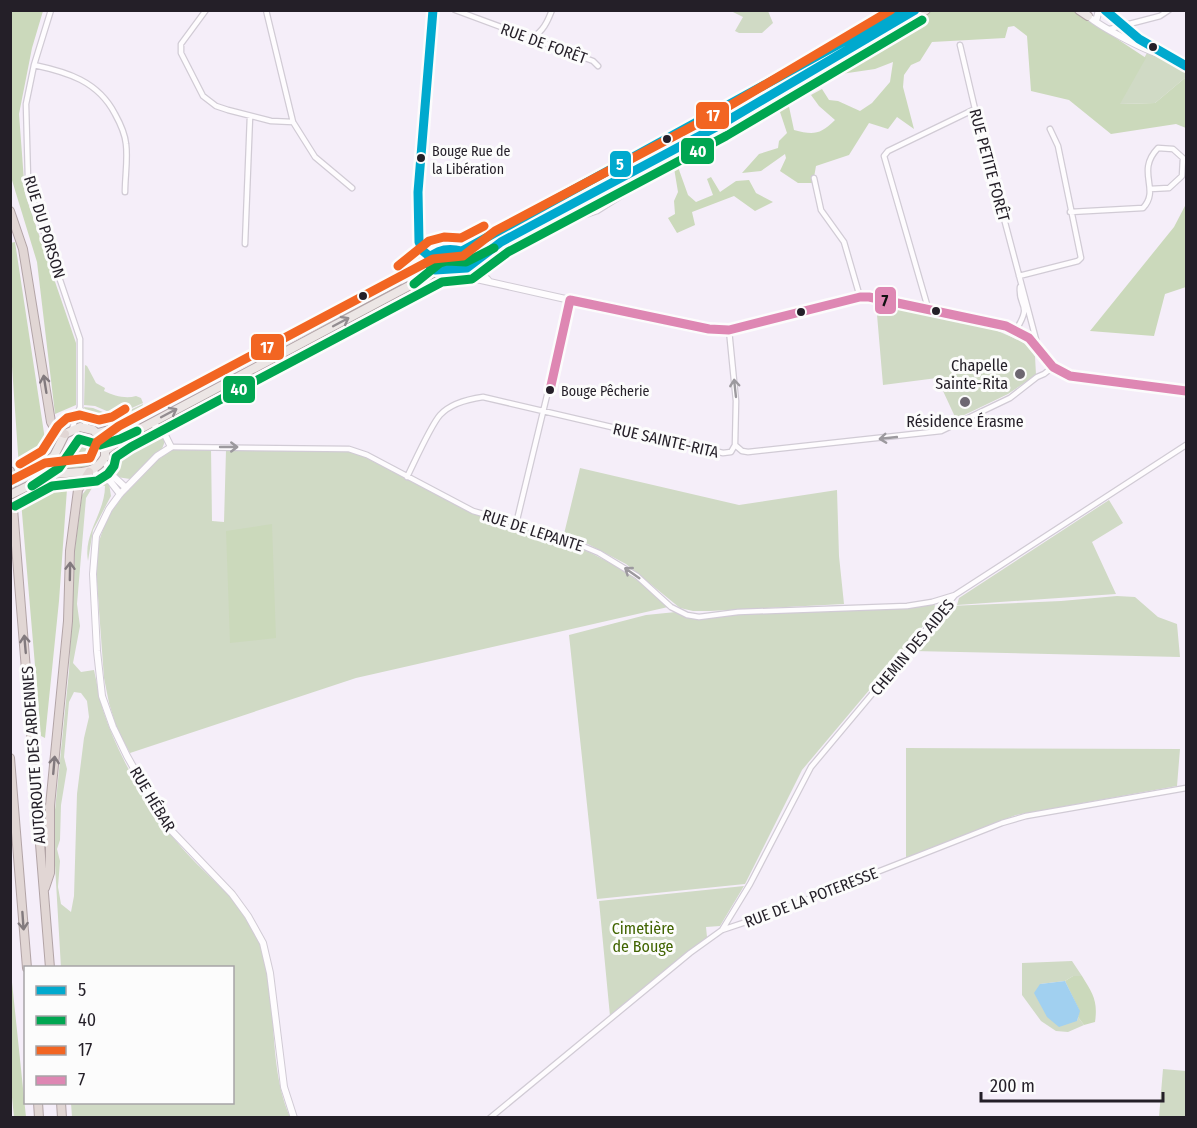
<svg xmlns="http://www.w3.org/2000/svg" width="1197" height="1128" viewBox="0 0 1197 1128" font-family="'Fira Sans Condensed',sans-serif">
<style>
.green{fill:#d0dac5;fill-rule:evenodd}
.forest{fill:#cbd9bb}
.water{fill:#a1d0f0}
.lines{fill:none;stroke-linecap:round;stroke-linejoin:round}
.minor-casing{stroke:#d1cbd5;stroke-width:7}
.tertiary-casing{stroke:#d1cbd5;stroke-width:8}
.primary-casing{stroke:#b2a4a6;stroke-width:10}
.motorway-casing{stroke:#b2a4a6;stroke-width:10}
.minor{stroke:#fefcfe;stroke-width:4.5}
.tertiary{stroke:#fefcfe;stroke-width:6}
.primary{stroke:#ece6e5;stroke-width:8}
.motorway{stroke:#e1d6d4;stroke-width:8}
.primary-bridge-casing{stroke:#b2a4a6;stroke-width:10;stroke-linecap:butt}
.primary-bridge{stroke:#ece6e5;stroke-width:8}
.bus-1-casing{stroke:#fcfcfc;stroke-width:14}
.bus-2-casing{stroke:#fcfcfc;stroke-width:14}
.bus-3-casing{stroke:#fcfcfc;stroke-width:14}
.bus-4-casing{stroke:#fcfcfc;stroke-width:14}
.bus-1{stroke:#00a9ce;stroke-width:9}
.bus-2{stroke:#00a651;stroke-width:9}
.bus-3{stroke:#f26522;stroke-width:9}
.bus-4{stroke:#de87b3;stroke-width:9}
.oneway{stroke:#928c90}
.oneway2{stroke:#827a7e}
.oneway3{stroke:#9c999e}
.bus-dot{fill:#241f28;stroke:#fcfcfc;stroke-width:2}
.poi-dot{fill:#6d6771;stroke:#fcfcfc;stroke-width:2}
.labels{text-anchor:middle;stroke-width:6;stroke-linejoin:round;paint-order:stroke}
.bus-label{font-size:14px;fill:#241f28;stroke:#fcfcfc;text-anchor:start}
.street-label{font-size:16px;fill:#241f28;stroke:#fcfcfc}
.poi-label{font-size:16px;fill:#241f28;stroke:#fcfcfc;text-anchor:end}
.park-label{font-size:16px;fill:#416401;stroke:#fcfcfc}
.line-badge{stroke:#fcfcfc;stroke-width:2}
.badge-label{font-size:16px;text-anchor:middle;font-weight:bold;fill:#fff}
.pale-badge-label{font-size:16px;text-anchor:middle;font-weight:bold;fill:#111}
</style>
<rect width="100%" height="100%" fill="#f5eef9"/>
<path class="green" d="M731,11H768L773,23L762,33H739L735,31L743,17Z
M1148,51L1186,70V77L1155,103L1119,104Z
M876,303L993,329L1021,341L1031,348L1035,356L1036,375L1008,394L956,419L937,378L883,385Z
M85,365L87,366L96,383L105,388L104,391C114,396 126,399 136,396L141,398L143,403L116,415L95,406L84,405Z
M143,404L142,409C124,418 91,440 84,407L93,408L115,417Z
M151,430L158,432L165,441L162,449L130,479L117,477C103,455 129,433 151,430Z
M85,434C101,439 105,458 88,466C79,470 69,467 59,468L55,462C65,452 69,437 85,434Z
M186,447L211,448L212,521L224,522L226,450H342L357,453L473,513L555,538L591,553L618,567L644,585L668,607L356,678L130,753L117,729L109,703L104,678L96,569L98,544L107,518L122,497L158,460L171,450Z
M580,468L739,505L837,490L839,556L844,604L710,611H693L680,608L626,564L580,540L564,534Z
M96,477L109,483L111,496L93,530L88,561C83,533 105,513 105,486L95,483L86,498L77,604L80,626L73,663L81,672L94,670C97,683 99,697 103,710C118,757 150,811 182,848C207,877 240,899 256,934C281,992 265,1060 290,1117H72L71,1103L232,1102V968H61L54,848L55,810L69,671L75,548L82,495ZM74,692L81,693L87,701L89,717L84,738L77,794L74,896L71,912L61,904L58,887L60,861L57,849L60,840L61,805L67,769L64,757L69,702Z
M1109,500L1123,523L1092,542L1116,594L957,605L959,598Z
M1117,596L1135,597L1158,617L1177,624L1180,657L913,651L950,606L1061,601Z
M935,604L934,613L802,770L745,884L597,899L569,635L646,615L676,612L692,617L907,607Z
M906,748L1180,749L1177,786L1016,815L906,858Z
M744,886L720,926L706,927L707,937L610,1016L599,901Z
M1072,961L1082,976H1073L1065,981L1040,984L1077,1021L1078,1017L1084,1025L1068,1032L1056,1031L1041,1021L1022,995V963Z
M1163,1069L1186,1071V1117H1159Z"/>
<path class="forest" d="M10,11H43L32,48L19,114L25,194L76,343V405L55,414L37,262L11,177Z
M930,11H1075L1146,58L1120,104L1155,103L1186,77V128L1176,124L1111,134L1069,100L1031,91L1027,36L1014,26L1008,27L1005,38L932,42L920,61L911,65L904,75L903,87L914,129L897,117L888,129L869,123L849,155L816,166L813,183H798L780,171L786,158L785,154L761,171L742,173L759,154L778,148L779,141L787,133L779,109L764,120L757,116C765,104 774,103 788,102L794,130C813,135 820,135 835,120L819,106L811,95L822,89L829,100L838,101L860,111L872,103L890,82L893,62L875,69L841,74L816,87H811L815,77L821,76L823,70Z
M678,167L688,195L696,202L713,195L707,179L711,177L720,192L736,181L749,180L756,193L773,202L755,211L734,196L692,212L695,225L677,233L668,218L675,214L674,201L678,192L674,168Z
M1186,204V287L1165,294L1154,336L1090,331L1174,227Z
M15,242L46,446C44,461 32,463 19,468L11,352L10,243Z
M50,484L67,489L59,601L45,738L41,736L21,501Z
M272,524L276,638L230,643L226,531Z
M10,963L26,1117H14L10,1078Z
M1073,976H1082C1093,994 1098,1001 1095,1022L1084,1025L1078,1017L1079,1010L1065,981Z"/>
<path class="water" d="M1065,981L1080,1011L1077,1021L1059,1027L1047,1017L1034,993L1040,984Z"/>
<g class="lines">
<defs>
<path id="minor" d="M51,10L34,65L26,104L28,179L35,206L80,339V407L72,429
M206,10L181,44V53L203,96L216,106L228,110L271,121L293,122
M266,10L293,122L315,157L352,188
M455,10L593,61L598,66
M1110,29L1160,16L1169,10
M532,38C543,31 547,23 552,10
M960,45L975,109L1038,347
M34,65C67,72 98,81 115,114C120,123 125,134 126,144C128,159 125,176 125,192
M814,178L821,210L844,242L860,297
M1070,212L1143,208C1161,189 1135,172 1158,148L1173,149L1183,158L1182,176L1169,188L1150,189
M557,213L582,216L597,211L668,166L667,154
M245,244L250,116
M429,256L423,251L419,242L418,192L433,10
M1019,276L1078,261L1081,258L1058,146L1050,129
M928,308L884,156L888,151L975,109
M729,330L736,401L735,445
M1016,330C1033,302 1018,309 1020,287
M80,408L87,428
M735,445L742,451L748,452L941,431L1010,398L1037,377L1044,374L1053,367
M171,447L349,449L367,455L473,511L559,536L599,553L637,576L671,607L687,615L699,617L738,612L907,606L932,602L955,595
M407,477C414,463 431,425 440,415C450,404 469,399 483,397L723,453L731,452L735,445
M516,524L570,300
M722,930L750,884L811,767L955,595L1186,445
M490,1118L690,953L722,930L770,914L1002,823L1026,816L1186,788"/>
<path id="tertiary" d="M1104,10L1139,39L1186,66
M1086,14C1095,24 1147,52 1161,54
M1096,21L1099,10
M472,265L488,280
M451,270L472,278L570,300L722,330H729L860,297H869L1006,326L1029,338L1053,367L1070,376L1100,381L1186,391
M151,423L163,431L171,447L157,456L120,494L109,509L96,536L93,574L97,651L102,696L113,727L127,756L166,825L232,894L248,916L263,943L270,973L284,1087L294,1118
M106,464L113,476L126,488
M96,474L110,481L120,494"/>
<path id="primary" d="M1079,10L1088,16
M912,18L926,10
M440,252L447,259L445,266L441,269
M461,268L455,259L462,251
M439,270L432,268L428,262C431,249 450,246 462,251L475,244L902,10
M98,433L116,428L396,282L421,261L429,258
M106,450L125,437L439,270L467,268L501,242L720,125L916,10
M37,469L54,456L65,434L80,427L93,430L101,437L105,445V457C90,483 65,465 42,479"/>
<path id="motorway" d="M10,211L23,249L51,422L56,431L65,434
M10,471L50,968
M10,758L27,968
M45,888L50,873V806L68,621L70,551L78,490L89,472
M38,1102L39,1118
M61,1102L62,1118"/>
</defs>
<use href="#minor" class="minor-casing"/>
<use href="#tertiary" class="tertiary-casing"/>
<use href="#primary" class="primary-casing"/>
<use href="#motorway" class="motorway-casing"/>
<use href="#minor" class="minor"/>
<use href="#tertiary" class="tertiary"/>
<use href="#primary" class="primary"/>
<use href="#motorway" class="motorway"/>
<defs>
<path id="primary-bridge" d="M10,483L37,469
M10,495L42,479"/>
</defs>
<use href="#primary-bridge" class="primary-bridge-casing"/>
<use href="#primary-bridge" class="primary-bridge"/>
<defs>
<path id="bus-1" d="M901,10L462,251C450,248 438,249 429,258V265L435,270L467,268L501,242L720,125L915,10
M1105,10L1139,39L1186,66
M429,256L423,251L419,242L418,192L433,10"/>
<path id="bus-2" d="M414,284L440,263L447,261L466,262L494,248
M32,486L59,468L79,439L100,445L120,439L137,431
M15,506L52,486L97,481L108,474L114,466L116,457L131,447L442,282L472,279L508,252L726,136L922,20"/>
<path id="bus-3" d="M398,266L429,241L444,237L461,238L484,226
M20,464L42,451L58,426L67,418L80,415L99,420L112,417L125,409
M10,481L45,463L90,458L97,442L119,426L433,259L463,256L495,231L714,115L891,10"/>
<path id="bus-4" d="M570,300L709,329L729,330L860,297H869L1006,326L1029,338L1053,367L1070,376L1186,391
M550,390L570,300"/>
</defs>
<use href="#bus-1" class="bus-1-casing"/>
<use href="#bus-2" class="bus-2-casing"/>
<use href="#bus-3" class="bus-3-casing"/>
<use href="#bus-4" class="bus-4-casing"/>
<use href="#bus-1" class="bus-1"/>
<use href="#bus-2" class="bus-2"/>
<use href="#bus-3" class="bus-3"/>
<use href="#bus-4" class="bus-4"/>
</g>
<defs><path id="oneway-shaft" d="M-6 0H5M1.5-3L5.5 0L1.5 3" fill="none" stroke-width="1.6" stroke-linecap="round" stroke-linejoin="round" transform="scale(1.5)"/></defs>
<g class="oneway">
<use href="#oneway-shaft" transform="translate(341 322) rotate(-28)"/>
<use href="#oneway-shaft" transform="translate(169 413) rotate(-28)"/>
</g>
<g class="oneway2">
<use href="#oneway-shaft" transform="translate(45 384) rotate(-99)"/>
<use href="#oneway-shaft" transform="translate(70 571) rotate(-89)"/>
<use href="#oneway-shaft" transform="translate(25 644) rotate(-95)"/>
<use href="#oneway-shaft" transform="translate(54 765) rotate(-85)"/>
<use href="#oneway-shaft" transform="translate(23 921) rotate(86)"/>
</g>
<g class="oneway3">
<use href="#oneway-shaft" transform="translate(735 388) rotate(-96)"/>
<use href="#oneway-shaft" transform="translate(888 438) rotate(174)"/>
<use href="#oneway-shaft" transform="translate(229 447)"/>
<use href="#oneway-shaft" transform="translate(632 573) rotate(-145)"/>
</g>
<g class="bus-dot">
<circle cx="1153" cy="47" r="5"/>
<circle cx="667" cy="139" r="5"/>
<circle cx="421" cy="158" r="5"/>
<circle cx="363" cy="296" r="5"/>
<circle cx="936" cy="311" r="5"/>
<circle cx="801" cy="312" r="5"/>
<circle cx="550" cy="390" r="5"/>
</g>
<g class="poi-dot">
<circle cx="1020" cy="374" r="6"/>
<circle cx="965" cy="402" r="6"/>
</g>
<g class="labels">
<g class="bus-label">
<text x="432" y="156">Bouge Rue de<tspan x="432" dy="18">la Libération</tspan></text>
<text x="561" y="396">Bouge Pêcherie</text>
</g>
<g class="street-label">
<text transform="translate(544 43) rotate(20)" y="6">RUE DE FORÊT</text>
<text transform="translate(990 165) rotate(75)" y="6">RUE PETITE FORÊT</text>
<text transform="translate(45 227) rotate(73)" y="6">RUE DU PORSON</text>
<text transform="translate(666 440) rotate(13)" y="6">RUE SAINTE-RITA</text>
<text transform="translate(533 530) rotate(18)" y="6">RUE DE LEPANTE</text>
<text transform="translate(912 647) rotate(-50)" y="6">CHEMIN DES AIDES</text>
<text transform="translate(33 755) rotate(-94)" y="6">AUTOROUTE DES ARDENNES</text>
<text transform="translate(153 799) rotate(59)" y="6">RUE HÉBAR</text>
<text transform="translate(811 897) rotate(-21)" y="6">RUE DE LA POTERESSE</text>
</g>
<g class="poi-label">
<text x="1008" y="371">Chapelle<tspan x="1008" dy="18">Sainte-Rita</tspan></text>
<text x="965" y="427" text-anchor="middle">Résidence Érasme</text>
</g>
<g class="park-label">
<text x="643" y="934">Cimetière<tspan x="643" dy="18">de Bouge</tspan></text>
</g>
</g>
<g class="line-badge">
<rect x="695" y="101" width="35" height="29" rx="6" fill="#f26522"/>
<rect x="680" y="137" width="35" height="28" rx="6" fill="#00a651"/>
<rect x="609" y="150" width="23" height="28" rx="6" fill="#00a9ce"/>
<rect x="874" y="286" width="23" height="29" rx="6" fill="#de87b3"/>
<rect x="250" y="333" width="35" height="28" rx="6" fill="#f26522"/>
<rect x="222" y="375" width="34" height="29" rx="6" fill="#00a651"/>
</g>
<g class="badge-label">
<text x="713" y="121">17</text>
<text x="698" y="157">40</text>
<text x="620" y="170">5</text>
<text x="267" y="353">17</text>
<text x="239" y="395">40</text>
</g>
<g class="pale-badge-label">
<text x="885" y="306">7</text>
</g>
<rect width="1197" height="1128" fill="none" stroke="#241f28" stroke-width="24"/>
<rect x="24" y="966" width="210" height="138" fill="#fcfcfc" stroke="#a6a4a7" stroke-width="1.5"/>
<rect x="36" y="986" width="30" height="9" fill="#00a9ce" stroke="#a6a4a7" stroke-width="1.5"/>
<text x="78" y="996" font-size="18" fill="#241f28">5</text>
<rect x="36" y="1016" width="30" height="9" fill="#00a651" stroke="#a6a4a7" stroke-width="1.5"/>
<text x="78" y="1026" font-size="18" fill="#241f28">40</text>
<rect x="36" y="1046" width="30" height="9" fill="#f26522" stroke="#a6a4a7" stroke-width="1.5"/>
<text x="78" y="1056" font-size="18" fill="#241f28">17</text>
<rect x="36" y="1076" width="30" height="9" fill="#de87b3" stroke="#a6a4a7" stroke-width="1.5"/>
<text x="78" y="1086" font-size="18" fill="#241f28">7</text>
<path d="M981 1092v9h182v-9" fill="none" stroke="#241f28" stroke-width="3"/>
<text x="990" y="1092" font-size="18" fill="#241f28" stroke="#fcfcfc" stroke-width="4.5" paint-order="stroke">200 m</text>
</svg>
